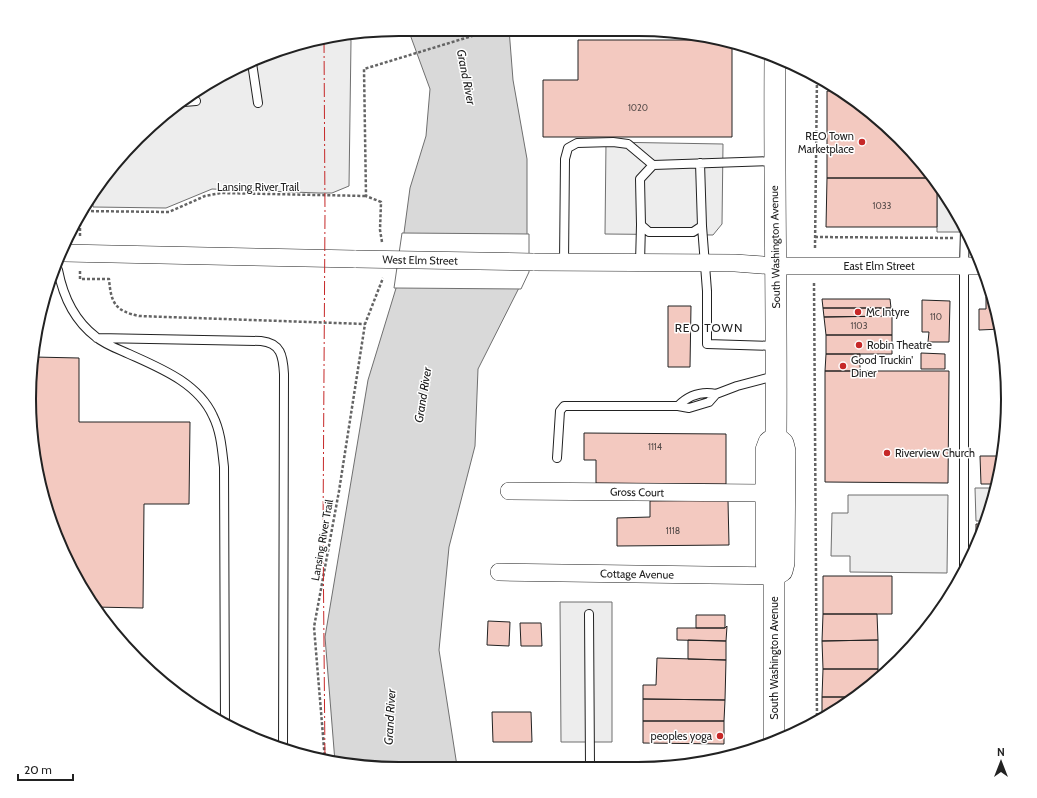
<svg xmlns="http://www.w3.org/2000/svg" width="1037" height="798" viewBox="0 0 1037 798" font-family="Cabin,sans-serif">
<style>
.parking{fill:#ededed;stroke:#6f6f6f}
.water{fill:#d9d9d9;stroke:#6f6f6f}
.pier{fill:#fff;stroke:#6f6f6f}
.building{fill:#f3c9c0;stroke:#222}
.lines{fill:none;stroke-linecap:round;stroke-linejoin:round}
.service-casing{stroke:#222;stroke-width:10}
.minor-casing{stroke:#222;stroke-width:18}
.tertiary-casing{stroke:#222;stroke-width:22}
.path{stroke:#646464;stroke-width:2.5;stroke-dasharray:3 2;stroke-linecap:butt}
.service{stroke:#fff;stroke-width:8}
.minor{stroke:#fff;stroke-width:17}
.tertiary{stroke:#fff;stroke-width:21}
.minor-bridge-casing{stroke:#222;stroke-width:18;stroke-linecap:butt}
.minor-bridge{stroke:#fff;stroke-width:17}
.power{stroke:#c62828;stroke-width:1;stroke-dasharray:14 3 2 3;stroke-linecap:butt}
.poi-dot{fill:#c62828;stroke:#fff;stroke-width:1.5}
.labels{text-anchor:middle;stroke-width:3;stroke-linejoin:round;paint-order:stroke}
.number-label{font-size:9px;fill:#564c4a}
.poi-label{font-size:11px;fill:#222;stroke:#fff;text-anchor:start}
.street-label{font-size:11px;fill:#222;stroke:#fff}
.water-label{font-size:12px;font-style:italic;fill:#222;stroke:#fff}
.neighbourhood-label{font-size:12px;letter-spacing:1px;fill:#222;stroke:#fff}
.rim{fill:none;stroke:#222;stroke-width:2}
</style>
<rect width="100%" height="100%" fill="#fff"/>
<path class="parking" d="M350,36L351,41L349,186L332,193H319L212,189L166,208L93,207V195L137,138L214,79L303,42Z
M606,142L723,144L722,224L713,235L605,234Z
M937,184L946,194L966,232H937Z
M975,488H996L986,521H976Z
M848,495H948L947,573L850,572V556H831L832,513H848Z
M560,602H612V742H561Z"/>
<path class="water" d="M408,29H509L513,80L527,159V272L478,369L475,446L449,547L439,650L457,766H350L335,762L325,637L368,380L397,285L410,188L426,136L430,89Z"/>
<path class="pier" d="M402,233L529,234V272L521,289L394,288Z"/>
<path class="building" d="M578,40H723L732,41V137H543V80H578Z
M827,91H840L863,105L931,178H827Z
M827,178H931L937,184V227H826Z
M986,297H992L1001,329L979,330V309H986Z
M822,299H890L891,308H823Z
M922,300L950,301L949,342H928L929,332H922Z
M668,306H691L690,367H668Z
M823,308H891L892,316L824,317Z
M892,316V335H826L824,317Z
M826,335H892V354H826Z
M921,353L945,354V369H921Z
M826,354H860V371H825Z
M34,357L79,358V422H190L189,504H144L143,608L94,607L49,518L30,423Z
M825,371H949L948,483L825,482Z
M584,433L726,434V484L596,483V460H584Z
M980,456H997V484H981Z
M728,500L729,545L617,546V518L650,517V501Z
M976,524H985L977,546H976Z
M823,576H892V614H823Z
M823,614H877L878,640L822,641Z
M696,615H725V628H696Z
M488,621L510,622L509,646L487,645Z
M520,623H541L542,646H521Z
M727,626L726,641L677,640V628H725Z
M688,640L726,641V660L688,659Z
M878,640V669H823L822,641Z
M657,658L726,660L725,700L643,699V685H656Z
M823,669H878V679L855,697H822Z
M822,697H855L843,707L822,717Z
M643,699L725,700L724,721H643Z
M492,712H531L532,742H493Z
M643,721H724V744L643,743Z"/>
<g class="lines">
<defs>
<path id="service" d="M252,63L258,103
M776,64H794
M184,102L196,101
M700,163L702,226L693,232H649L641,225L640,179L653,165L774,161
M702,226L707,291V344L776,346
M564,263L565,159L568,148L577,143L613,142L628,144L653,165
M640,263L641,225
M58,270C63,296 75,321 96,337C106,345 118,349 129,354C160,368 198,383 213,416C221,432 222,450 224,467L225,722
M97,338L261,341C281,343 283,356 284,374L283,750
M716,394C701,391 688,396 678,406L689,408L709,402L716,394L737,386L775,376
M557,458L560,411L564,406H678
M964,569V266L965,230
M589,614L590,766"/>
<path id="minor" d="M64,253L356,259
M533,262L735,263L776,266H982
M509,491L766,493
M499,572L774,576"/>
<path id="tertiary" d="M775,57C774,184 777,310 776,437
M776,437L783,443L785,451L784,563L782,571L774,576L768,571L766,563V450L769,442Z
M774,576V741"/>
</defs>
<use href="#service" class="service-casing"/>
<use href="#minor" class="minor-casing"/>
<use href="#tertiary" class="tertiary-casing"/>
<path class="path" d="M81,211L169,212L205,196L221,193L366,196
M80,213V236
M815,237L953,238
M382,242L380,230L381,202L366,196L364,69L495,29
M815,248L817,77
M80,271V279H109C111,303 115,311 139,316L365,324
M814,283L817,720
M325,760L314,627L339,491L365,324L383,278"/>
<use href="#service" class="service"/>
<use href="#minor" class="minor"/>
<use href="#tertiary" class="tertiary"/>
<defs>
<path id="minor-bridge" d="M356,259L533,262"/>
</defs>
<use href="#minor-bridge" class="minor-bridge-casing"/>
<use href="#minor-bridge" class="minor-bridge"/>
<path class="power" d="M324,39L325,214L323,531L325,760"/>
</g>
<g class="poi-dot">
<circle cx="862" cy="142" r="4"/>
<circle cx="858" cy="312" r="4"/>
<circle cx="859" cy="345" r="4"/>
<circle cx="843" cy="366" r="4"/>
<circle cx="887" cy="453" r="4"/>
<circle cx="720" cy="736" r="4"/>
</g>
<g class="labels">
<g class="number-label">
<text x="638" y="111">1020</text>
<text x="882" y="209">1033</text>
<text x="936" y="320">110</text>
<text x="859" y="329">1103</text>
<text x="655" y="450">1114</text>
<text x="673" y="534">1118</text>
</g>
<g class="poi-label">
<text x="854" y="140" text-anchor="end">REO Town<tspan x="854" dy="13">Marketplace</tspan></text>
<text x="866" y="316">Mc Intyre</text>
<text x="867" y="349">Robin Theatre</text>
<text x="851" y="364">Good Truckin'<tspan x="851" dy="13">Diner</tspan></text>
<text x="895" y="457">Riverview Church</text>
<text x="712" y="740" text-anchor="end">peoples yoga</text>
</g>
<g class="street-label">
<text x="258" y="191">Lansing River Trail</text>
<text transform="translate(775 247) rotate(-91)" y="4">South Washington Avenue</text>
<text transform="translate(420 260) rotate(1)" y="4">West Elm Street</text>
<text x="879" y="270">East Elm Street</text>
<text transform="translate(637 492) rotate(1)" y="4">Gross Court</text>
<text transform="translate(322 540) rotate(-80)" y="4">Lansing River Trail</text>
<text transform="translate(637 574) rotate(1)" y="4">Cottage Avenue</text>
<text transform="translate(774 658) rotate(-90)" y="4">South Washington Avenue</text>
</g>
<g class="water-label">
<text transform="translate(466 77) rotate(79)" y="4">Grand River</text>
<text transform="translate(423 395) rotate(-81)" y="4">Grand River</text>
<text transform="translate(390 717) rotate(-87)" y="4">Grand River</text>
</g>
<g class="neighbourhood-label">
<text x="709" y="332">REO TOWN</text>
</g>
</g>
<path d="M0 0H1037V798H0ZM399 36H638A363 363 0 0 1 1001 399V399A363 363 0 0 1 638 762H399A363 363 0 0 1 36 399V399A363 363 0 0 1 399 36Z" fill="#fff" fill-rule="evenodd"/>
<path class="rim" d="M399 36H638A363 363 0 0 1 1001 399V399A363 363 0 0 1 638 762H399A363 363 0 0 1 36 399V399A363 363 0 0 1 399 36Z"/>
<g transform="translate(1001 762)" stroke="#ffffff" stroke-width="3" paint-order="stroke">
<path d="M0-3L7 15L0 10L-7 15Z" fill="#222222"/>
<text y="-6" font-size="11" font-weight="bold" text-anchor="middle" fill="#222222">N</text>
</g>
<path d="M18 774v6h55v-6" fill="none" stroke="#222222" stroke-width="2"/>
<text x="24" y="774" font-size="12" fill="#222222" stroke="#ffffff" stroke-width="3" paint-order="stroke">20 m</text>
</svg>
